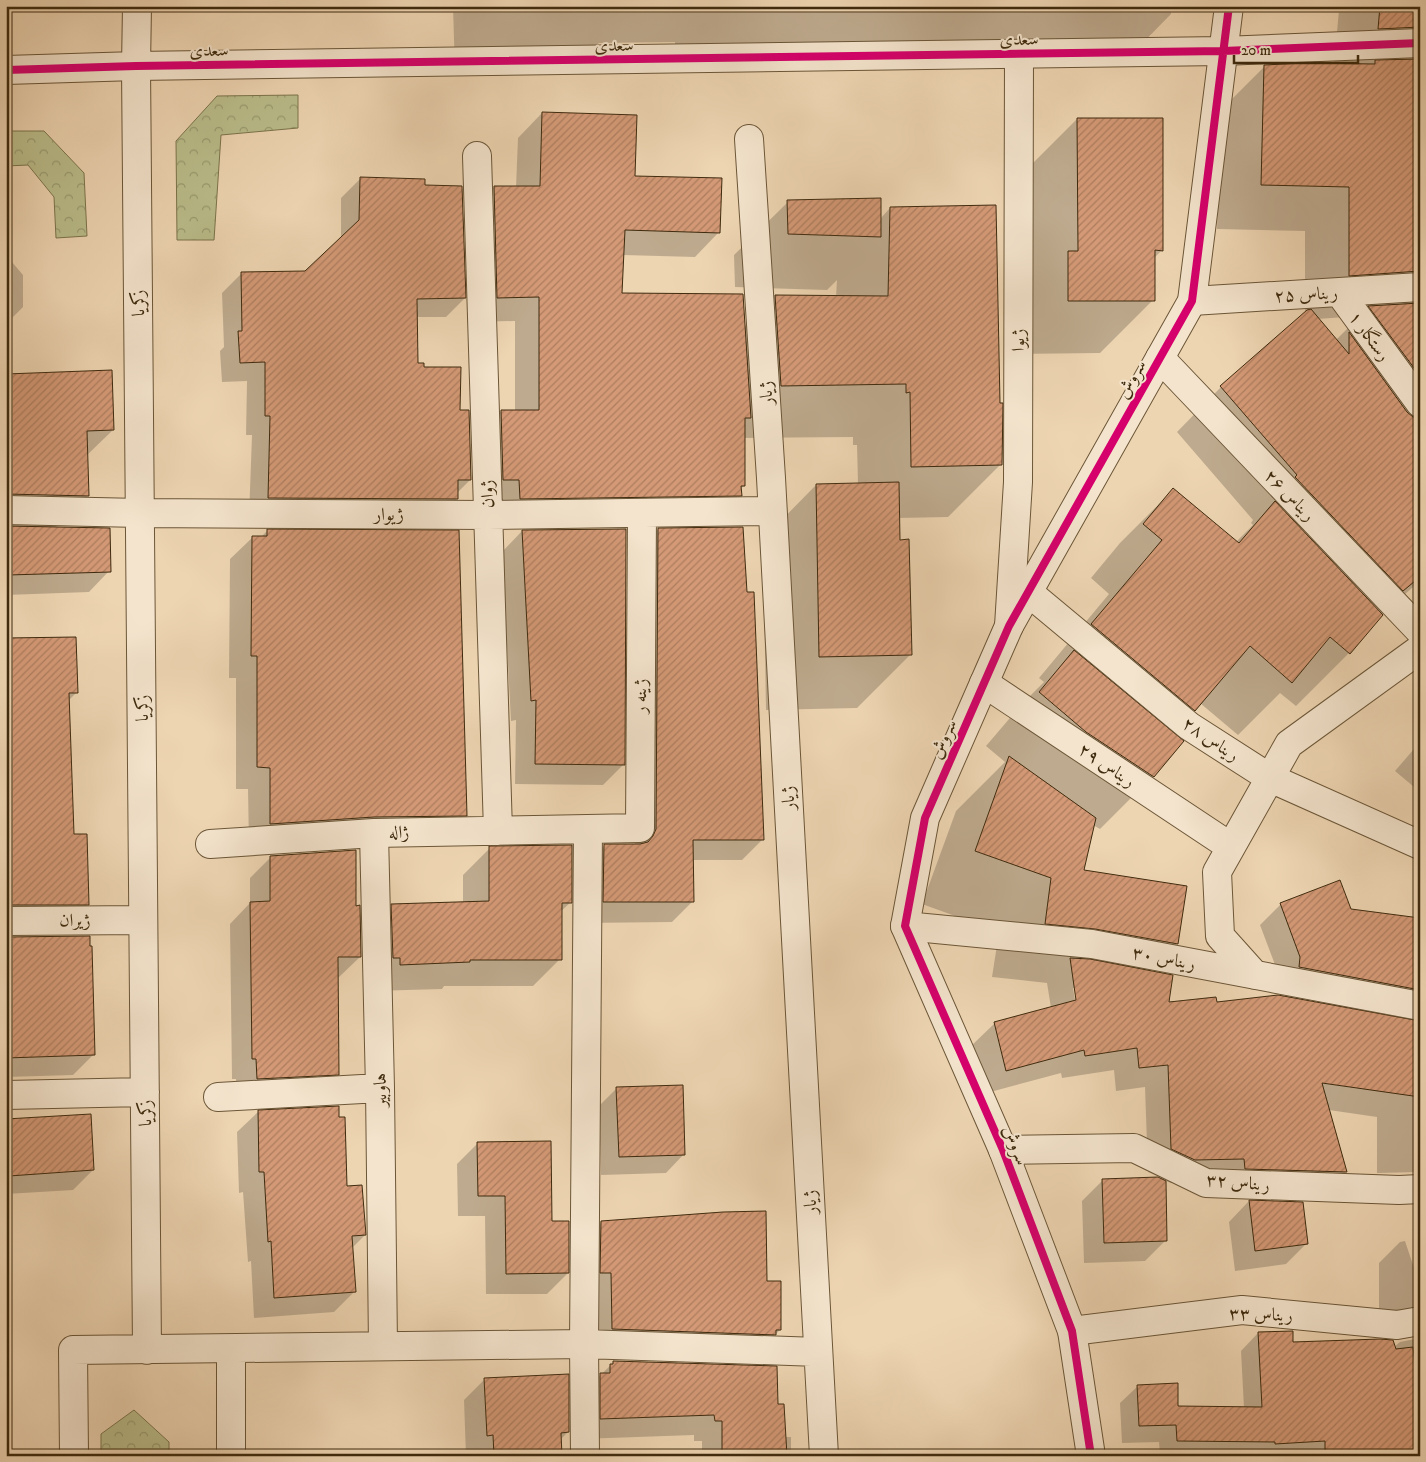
<svg xmlns="http://www.w3.org/2000/svg" width="1426" height="1462" viewBox="0 0 1426 1462" font-family="'IM FELL DW Pica',Amiri,serif">
<style>
.forest{fill:url(#forest-crowns);stroke:#7c744c}
.shadow{fill:#0003;fill-rule:evenodd}
.building{fill:url(#building-hatch);stroke:#3f2b0e}
.lines{fill:none;stroke-linecap:round;stroke-linejoin:round}
.minor-casing{stroke:#6b5637;stroke-width:30}
.tertiary-casing{stroke:#6b5637;stroke-width:30}
.minor{stroke:#f4e4cd;stroke-width:28}
.tertiary{stroke:#f4e4cd;stroke-width:28}
.cycleway-casing{stroke:#f4e4cd;stroke-width:11}
.cycleway{stroke:#d6006c;stroke-width:8}
.labels{text-anchor:middle;stroke-width:4;stroke-linejoin:round;paint-order:stroke}
.street-label{font-size:18px;fill:#3f2b0e;stroke:#f4e4cd}
</style>
<defs>
<pattern id="forest-crowns" width="20" height="18" patternUnits="userSpaceOnUse" patternTransform="scale(1.25)"><rect width="20" height="18" fill="#babd8b"/><path d="M2 6a3 3 0 1 1 6 0M12 15a3 3 0 1 1 6 0" fill="none" stroke="#999a70"/></pattern>
<pattern id="building-hatch" width="6" height="6" patternUnits="userSpaceOnUse" patternTransform="scale(1.25)"><rect width="6" height="6" fill="#d49976"/><path d="M-1 1l2-2M0 6l6-6M5 7l2-2" fill="none" stroke="#ad7d5f"/></pattern>
</defs>
<rect width="100%" height="100%" fill="#eed5b2"/>
<filter id="stains"><feTurbulence type="fractalNoise" baseFrequency=".004" numOctaves="4"/><feColorMatrix values="0 0 0 0 .2 0 0 0 0 .09 0 0 0 0 .02 0 0 0 .5 -.17"/></filter>
<radialGradient id="worn" r=".72"><stop offset=".6" stop-color="#630" stop-opacity="0"/><stop offset="1" stop-color="#630" stop-opacity=".3"/></radialGradient>
<path class="forest" d="M298,95V128L221,135L214,240H177L176,141L217,96Z
M6,131H44L84,173L87,236L56,238L54,197L28,165L6,166Z
M134,1410L169,1442V1456H101V1434Z"/>
<path class="shadow" d="M453,6H1171V14L1127,59L1022,61L754,72V62L675,63V42L599,43L571,71L455,72Z
M1300,6H1420V581L1381,615L1349,653L1296,706L1280,693L1238,735L1200,703L1171,733L1153,776L1100,829L1093,825L1082,871L1177,944L1149,972L1168,1004H1215L1420,1022V1172L1377,1173V1117L1329,1110L1346,1172L1323,1195L1221,1182L1171,1183L1164,1180L1166,1240L1145,1261L1084,1263L1082,1201L1103,1180L1162,1178L1148,1172L1145,1087L1116,1091L1114,1070L1062,1078L1061,1073L983,1094L971,1046L995,1023L1051,1008L1047,983L992,977L999,932L922,904L956,811L1005,762L986,746L1021,705L1044,682L1039,678L1109,594L1091,578L1120,543L1174,489L1236,542L1253,525L1251,523L1253,520L1177,432L1221,387L1305,314V231L1217,229L1220,111L1265,66L1334,65L1339,10ZM1360,316L1336,340L1317,319ZM1073,988H1076L1078,1006H1076Z
M542,113L634,177L719,232L695,257L623,255L621,294L744,327L775,296L836,297L837,280L827,290L735,287L734,255L788,202L880,219L890,208L1001,464L948,517L898,518L899,541L911,654L857,708L766,710L763,539L816,485L858,484L857,445H853V437L743,438L744,486L740,489L741,495L716,520L496,523L476,436L501,411H515V321L473,322L470,211L494,187H516L518,138Z
M1077,119L1162,250L1154,258L1153,300L1100,353L1015,354L1024,172Z
M360,179L423,187L465,298L446,317H416V364L423,368L459,412L470,480L457,493V499L438,518L249,517L252,435H246L247,381L222,382L220,351L224,347L222,293L241,274L305,272L341,239V198Z
M6,255L23,275V307L6,324Z
M6,375L113,430L86,456L88,496L55,528L109,571L89,592L6,595V527L8,525H6Z
M658,529L763,839L742,860H692L693,901L672,922L583,923V866L604,846L635,845L637,550Z
M267,531L465,815L443,837L249,846L248,789H236V678H229L230,559L253,537H261Z
M522,531L624,764L603,785L515,784L516,720L511,721L502,552Z
M6,640L76,693L68,701L73,835L88,904L66,926L6,927Z
M1420,742V792L1395,771Z
M490,848L571,902L560,912V959L533,986H444L442,989L373,991L365,933L392,906L463,903V875Z
M271,857L355,907L360,957L339,977H337V1074L317,1095L236,1099V1079H232L230,924L250,903V878Z
M1281,904L1350,911L1417,989L1397,1010L1280,978L1260,925Z
M6,937L93,1055L73,1075L6,1077Z
M617,1088L684,1154L666,1173L601,1175L599,1106Z
M258,1112L346,1187L365,1235L352,1248L354,1292L334,1312L254,1318L251,1261L248,1262L243,1192L239,1193L237,1132Z
M6,1120L93,1170L73,1190L6,1194Z
M478,1143L551,1222L568,1273L547,1294H486L485,1216H458L457,1164Z
M1249,1201L1307,1243L1286,1264L1235,1271L1229,1222Z
M601,1222L766,1282L780,1330L755,1354L593,1349L581,1242Z
M1405,1241L1420,1286V1315L1379,1329V1263L1400,1242Z
M1258,1333L1292,1343L1394,1347L1400,1342L1420,1338V1456H1160L1159,1442L1122,1443L1120,1403L1138,1386L1177,1408H1244L1241,1351Z
M614,1362L777,1405L784,1437H791V1456H702V1441H694V1435L580,1439V1395Z
M485,1379L568,1432L560,1440L561,1456H466L464,1400Z"/>
<path class="building" d="M1380,6H1420V27L1378,29Z
M1420,59V271L1349,276V187L1261,185L1264,65L1304,63L1375,64V60Z
M542,112L637,115L635,176L722,178L720,233L625,230L622,293L743,294L751,418H745V486H741L742,496L520,499L519,480H503L501,410H539V297L497,298L494,186H540Z
M1077,118H1163V251L1155,250V301H1068V251H1078Z
M360,177L425,179V185L462,186L466,298L417,299L418,363H424V367H461L460,410H469L471,480H458V499L268,498L270,416H265V362L240,363L238,331H242L241,272L305,271L359,220Z
M881,198V237L788,234L787,200Z
M996,205L1000,403H1003L1002,465L911,467L910,392L906,393V384L781,386L775,295L888,296L890,207Z
M1420,303V376L1368,306Z
M1311,309L1349,354V332L1407,412L1413,417L1420,418V577L1403,591L1295,477L1297,475L1220,386L1307,310Z
M112,370L114,430L87,431L89,496L6,494V374Z
M899,482L900,540L909,539L912,655L819,657L816,484Z
M1173,488L1239,543L1275,501L1383,615L1350,654L1330,637L1292,683L1250,646L1195,711L1091,624L1162,540L1143,524Z
M6,526L110,528L111,572L8,575Z
M743,527L747,592H754L764,840H693L694,902H603L604,844H640L648,842L653,836L656,829L658,528Z
M267,529L459,530L467,816L374,817L270,824V768L257,767V656H251L252,536H267Z
M626,529L625,765L535,764L536,700L531,701L522,530Z
M76,637L78,693H69L74,834H87L89,905H6V638Z
M1074,650L1184,741L1154,777L1086,732L1039,692Z
M1009,756L1096,818L1084,870L1187,886L1178,944L1095,929L1045,924L1051,878L975,851Z
M572,845V903H562V960H470V962L400,965V958H393L391,904L489,901V846Z
M356,850V906L360,905L361,957H338L339,1075L257,1079L256,1059H252L250,902L270,901V856Z
M1340,880L1351,909L1420,918V990L1299,967L1300,957L1280,903Z
M90,936V946H92L95,1055L6,1058V937Z
M1070,958L1090,959L1173,975L1169,1002L1216,997L1217,1002L1278,995L1420,1021V1097L1322,1083L1347,1172L1245,1169L1244,1159L1195,1160L1171,1149L1168,1065L1139,1068L1137,1048L1085,1056L1084,1050L1006,1071L994,1022L1076,1000Z
M683,1085L685,1155L619,1157L616,1087Z
M339,1106V1117H345L347,1186L362,1185L366,1235L352,1236L356,1292L274,1298L271,1241L268,1242L264,1172H259L258,1110Z
M91,1114L94,1170L9,1176L6,1119Z
M551,1141L552,1221H569V1273L506,1274L505,1196H478L477,1142Z
M1158,1177L1166,1181L1167,1241L1104,1243L1102,1179Z
M1249,1200L1303,1202L1308,1244L1255,1251Z
M766,1211L767,1281H781V1330H776V1335L612,1329L611,1273H600L601,1221L723,1212Z
M1293,1331V1342L1380,1339L1393,1340L1396,1349L1413,1347L1420,1414V1456H1325V1441L1275,1444V1442L1177,1441L1176,1425L1139,1426L1137,1385L1178,1383V1406L1262,1407L1258,1332Z
M613,1361L777,1366L778,1404H784L787,1456H722V1421H715L714,1415L600,1419V1373H610V1364H613Z
M569,1374V1432L561,1433L562,1456H494L493,1435L487,1436L484,1378Z"/>
<g class="lines">
<defs>
<path id="minor" d="M1223,51L1420,43
M136,66L147,1350
M749,139L771,478L824,1456
M477,156L498,831
M1339,292L1420,403
M1192,301L1420,287
M1160,358L1420,631
M6,510L140,513L488,515L772,511
M1028,592L1189,726L1270,778L1420,845
M1009,626L1018,482L1019,54
M984,683L1231,847
M374,833L380,1088L383,1346
M210,844L374,833L640,828L642,513
M6,921L143,920
M905,926L1092,944L1420,1006
M1255,975L1220,936L1217,872L1289,744L1420,649
M6,1095L145,1092
M218,1097L380,1088
M1003,1150L1134,1148L1206,1183L1399,1190L1420,1189
M1072,1331L1242,1310L1397,1325L1420,1321
M231,1349V1456
M74,1456L73,1350L584,1344L818,1352
M585,1456L584,1344L588,829"/>
<path id="tertiary" d="M136,66L137,6
M6,70L136,66L1223,51
M1091,1456L1072,1331L1003,1150L905,926L925,818L1009,626L1192,301L1229,6"/>
</defs>
<use href="#minor" class="minor-casing"/>
<use href="#tertiary" class="tertiary-casing"/>
<use href="#minor" class="minor"/>
<use href="#tertiary" class="tertiary"/>
<defs>
<path id="cycleway" d="M6,70L136,66L1223,51L1420,43
M1091,1456L1072,1331L1003,1150L905,926L925,818L1009,626L1192,301L1229,6"/>
</defs>
<use href="#cycleway" class="cycleway-casing"/>
<use href="#cycleway" class="cycleway"/>
</g>
<g class="labels">
<g class="street-label">
<text transform="translate(1019 39) rotate(-1)" y="6">سعدی</text>
<text transform="translate(614 45) rotate(-1)" y="6">سعدی</text>
<text transform="translate(209 50) rotate(-1)" y="6">سعدی</text>
<text transform="translate(1306 294) rotate(-3)" y="6">ریناس ۲۵</text>
<text transform="translate(138 303) rotate(-91)" y="6">زکریا</text>
<text transform="translate(1370 336) rotate(54)" y="6">رستگار ۱</text>
<text transform="translate(1018 340) rotate(-90)" y="6">ژیوا</text>
<text transform="translate(1131 379) rotate(-61)" y="6">سروش</text>
<text transform="translate(766 393) rotate(-94)" y="6">ژیار</text>
<text transform="translate(487 494) rotate(-92)" y="6">ژوان</text>
<text transform="translate(1290 495) rotate(46)" y="6">ریناس ۲۶</text>
<text x="389" y="520">ژیوار</text>
<text transform="translate(640 696) rotate(-89)" y="6">ژینه ر</text>
<text transform="translate(142 708) rotate(-90)" y="6">زکریا</text>
<text transform="translate(943 739) rotate(-66)" y="6">سروش</text>
<text transform="translate(1211 739) rotate(34)" y="6">ریناس ۲۸</text>
<text transform="translate(1107 765) rotate(34)" y="6">ریناس ۲۹</text>
<text transform="translate(788 798) rotate(-93)" y="6">ژیار</text>
<text transform="translate(399 832) rotate(-1)" y="6">ژاله</text>
<text x="75" y="926">ژیران</text>
<text transform="translate(1164 958) rotate(11)" y="6">ریناس ۳۰</text>
<text transform="translate(380 1090) rotate(-91)" y="6">هاوبیر</text>
<text transform="translate(145 1113) rotate(-91)" y="6">زکریا</text>
<text transform="translate(1016 1145) rotate(68)" y="6">سروش</text>
<text transform="translate(1238 1182) rotate(5)" y="6">ریناس ۳۲</text>
<text transform="translate(810 1202) rotate(-93)" y="6">ژیار</text>
<text transform="translate(1261 1314) rotate(2)" y="6">ریناس ۳۳</text>
</g>
</g>
<rect width="1426" height="1462" fill="none" stroke="#eed5b2" stroke-width="25"/>
<rect x="8" y="8" width="1411" height="1447" fill="none" stroke="#3f2b0e" stroke-width="2.5"/>
<rect x="12" y="12" width="1401" height="1437" fill="none" stroke="#3f2b0e"/>
<path d="M1234 55v8h124v-8" fill="none" stroke="#3f2b0e" stroke-width="2.5"/>
<text x="1241" y="55" font-size="15" fill="#3f2b0e" stroke="#f4e4cd" stroke-width="4" paint-order="stroke">20 m</text>
<rect width="100%" height="100%" filter="url(#stains)"/>
<rect width="100%" height="100%" fill="url(#worn)"/>
</svg>
